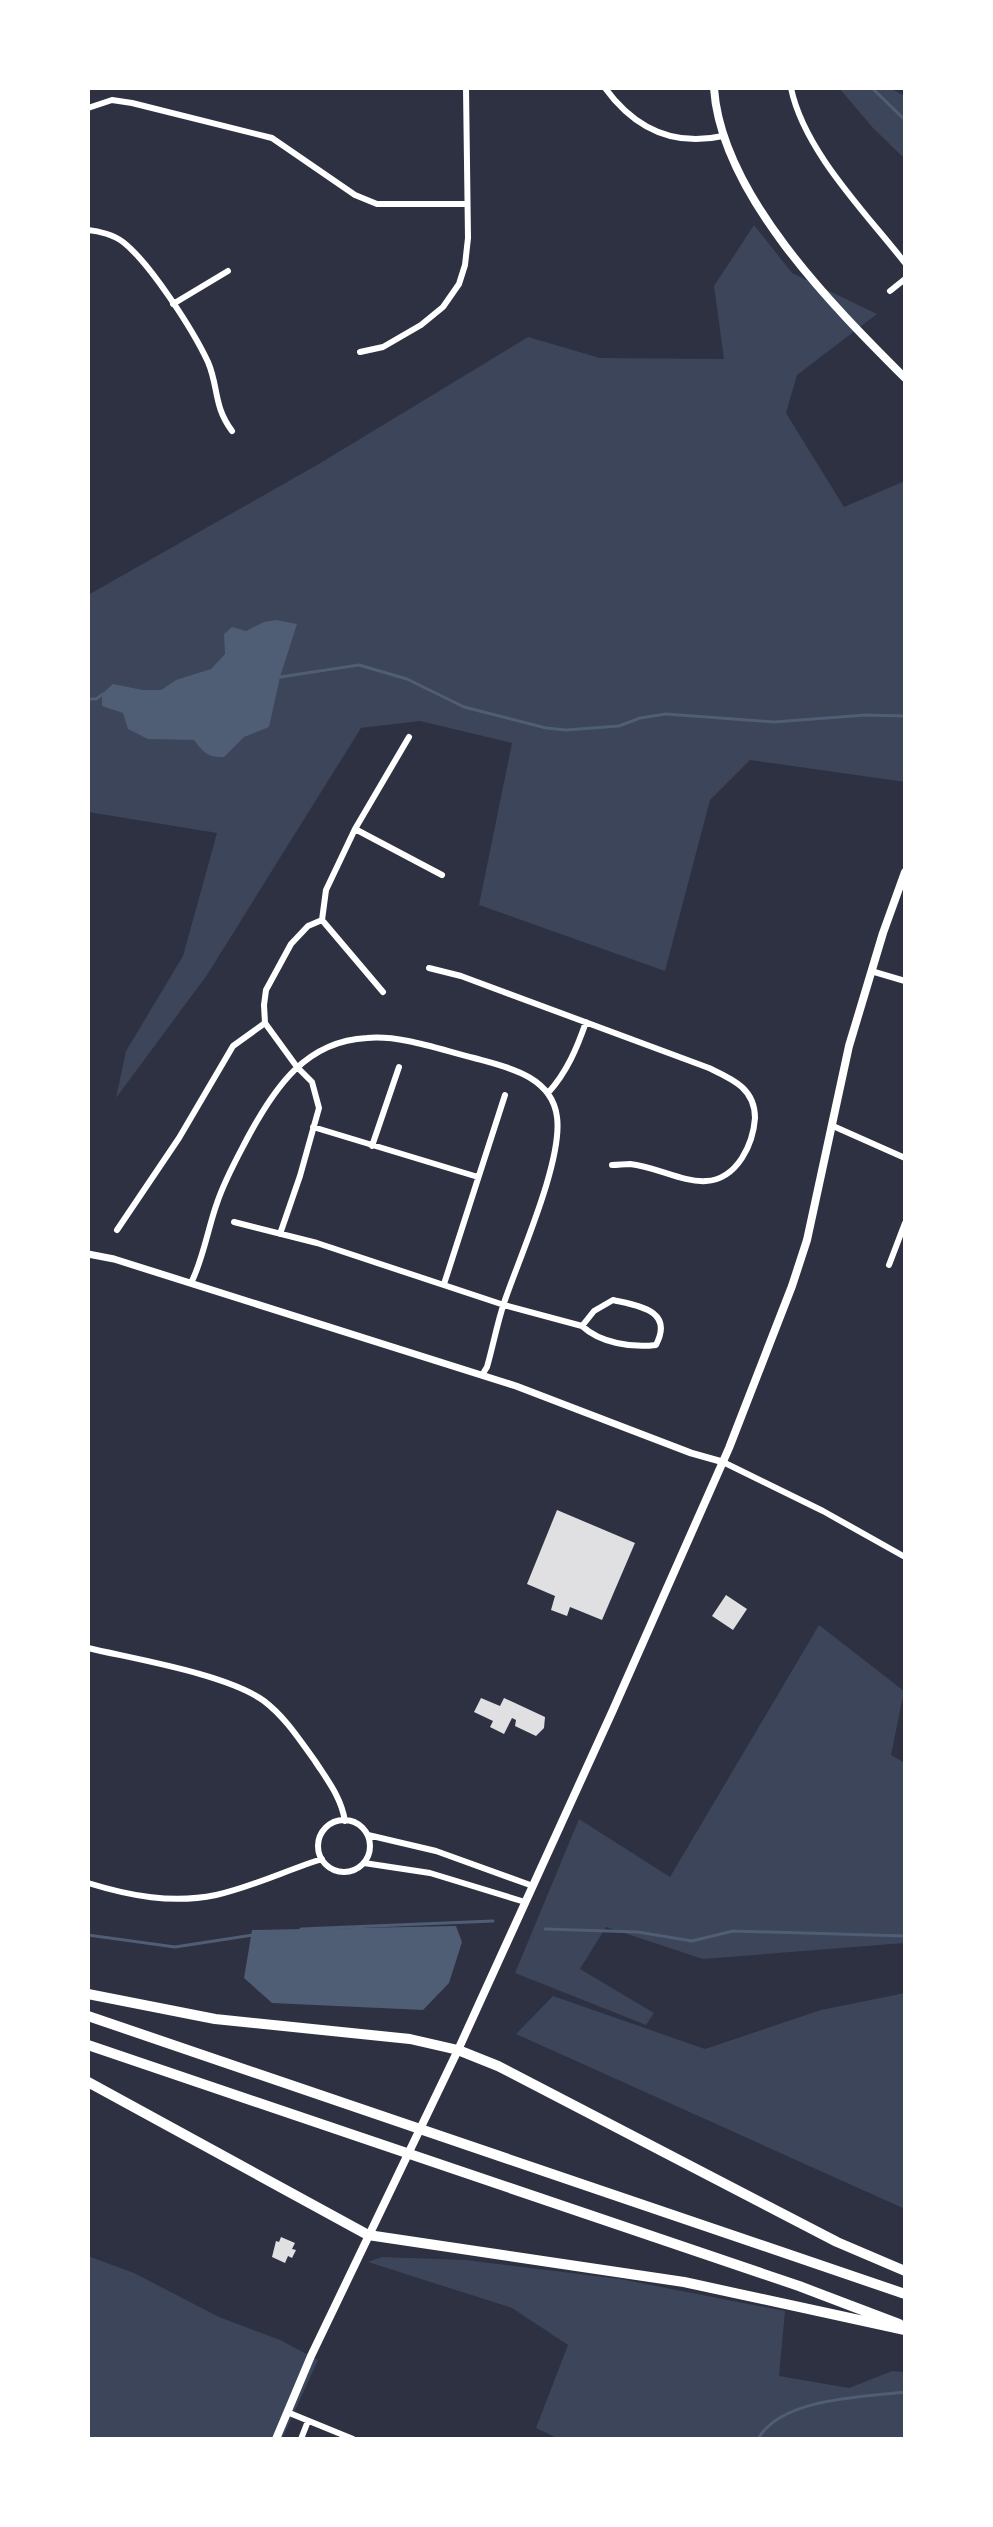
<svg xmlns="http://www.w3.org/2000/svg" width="993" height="2527" viewBox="0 0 993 2527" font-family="'Titillium Web',sans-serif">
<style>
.green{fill:#3c4559}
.water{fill:#4f5d75}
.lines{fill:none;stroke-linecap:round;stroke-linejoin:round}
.stream{stroke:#4f5d75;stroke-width:3}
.building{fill:#e0e0e3}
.minor{stroke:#fff;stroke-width:6}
.tertiary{stroke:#fff;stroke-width:7}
.secondary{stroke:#fff;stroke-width:8}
.motorway{stroke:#fff;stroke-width:10}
</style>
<rect width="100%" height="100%" fill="#2d3142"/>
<path class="green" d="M839,88H889L905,96V159L873,128Z
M754,225L792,273L877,314L797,375L786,413L844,507L905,481V782L750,760L710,800L665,971L479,905L512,743L420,721L361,728L207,975L116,1098L126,1051L183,956L217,833L88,812V595L317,465L528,337L600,358L724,359L714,286Z
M819,1625L904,1691L891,1755L905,1763V1943L703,1959L606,1927L580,1969L654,2013L646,2025L515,1973L579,1819L670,1877Z
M905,1993V2209L516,2034L553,1996L705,2049L821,2010Z
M88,2256L134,2273L219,2317L280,2340L318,2360L282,2439H88Z
M382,2257L466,2260L620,2279L785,2311L779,2376L849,2388L892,2371L905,2372V2439H559L536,2428L568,2345L512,2308L368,2262Z"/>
<path class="water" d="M276,620L297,624L280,677L269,727L244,737L224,757C208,758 203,752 194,740L148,739L128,729L123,713L102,706V694L113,684L143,690H161L176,680L211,669L225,654L224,634L232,627L246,631L264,622Z
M456,1926L462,1942L449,1983L423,2010L272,2003L244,1978L252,1930Z"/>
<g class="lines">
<path class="stream" d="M872,88L905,120
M280,677L359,665L407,679L464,707L546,728L566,730L619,726L640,718L666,714L774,722L866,715L905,716
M88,699H96L103,694
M301,1929L493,1921
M545,1929L638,1932L692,1941L733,1931L905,1936
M88,1935L175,1947L253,1935
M758,2439C781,2398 863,2397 905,2392"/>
</g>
<path class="building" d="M557,1510L635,1543L602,1620L570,1607L567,1616L551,1610L555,1596L527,1584Z
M726,1595L747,1609L733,1630L712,1616Z
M481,1698L500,1706L504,1698L545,1717L544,1728L536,1736L515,1726L516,1720L512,1718L504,1734L490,1727L493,1721L474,1712Z
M281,2237L295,2243L292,2249L296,2250L292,2258L288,2256L285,2263L272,2257L276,2241L279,2242Z"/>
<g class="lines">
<path class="minor" d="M605,88C635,129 673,147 723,136
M791,88C804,151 866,213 905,263
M88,108L112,100L132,103L272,138L355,195L377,204H467
M88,230C99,231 114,235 123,242C150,263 193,330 208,362C219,388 213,405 232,431
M890,291L905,279
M173,304L228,271
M360,352L383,347L421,325L443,307L459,284L465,265L468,238L466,88
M355,829L442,875
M322,920L326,890L355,829L409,737
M322,920L383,992
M429,968L461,976L709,1068C732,1079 755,1088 755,1118C754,1132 749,1147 742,1158C712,1204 670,1168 630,1164C624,1164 618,1165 612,1165
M871,971L905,981
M548,1093C567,1072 577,1048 586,1022
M833,1126L905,1158
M313,1127L478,1177
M372,1146L399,1067
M234,1222L317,1243L504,1305L582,1326L594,1311L613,1300C639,1306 674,1310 656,1345C632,1348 600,1343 582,1326
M117,1230L179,1138L233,1046L265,1023
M280,1234L300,1176L319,1108L312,1082L297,1067L265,1023L264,1005L266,990L291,944L308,926L322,920
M889,1265L905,1223
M191,1283C203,1260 208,1228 217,1203C225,1179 237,1158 248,1137C275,1087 306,1041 367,1038C402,1035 441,1050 474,1058C507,1067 552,1076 557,1117C563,1161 519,1258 504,1303C497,1324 493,1346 487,1367L482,1375
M444,1284L505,1095
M723,1462L823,1511L905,1557
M88,1648C134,1659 227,1674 264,1701C285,1717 299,1739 315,1761C328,1781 341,1797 345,1821
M318 1846a26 26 0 1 1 52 0a26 26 0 1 1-52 0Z
M368,1835L436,1851L533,1886
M364,1863L430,1873L525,1902
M88,1883C130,1896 172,1904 216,1895C252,1887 287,1870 322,1859
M287,2412L353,2439
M301,2439L308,2421"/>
<path class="tertiary" d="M88,1254L114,1259L516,1386L691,1453L723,1462"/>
<path class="secondary" d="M714,88C721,194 833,306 905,378
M276,2439L311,2356L458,2050L613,1710L729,1448L792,1286L807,1240L849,1046L883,933L905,872"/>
<path class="motorway" d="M88,1994L215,2019L410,2039L458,2050L498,2066L837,2242L905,2271
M88,2016L905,2294
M88,2045L799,2286L899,2324
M88,2082L368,2235L684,2282L905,2330"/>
</g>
<rect width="993" height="2527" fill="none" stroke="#ffffff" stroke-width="180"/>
</svg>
